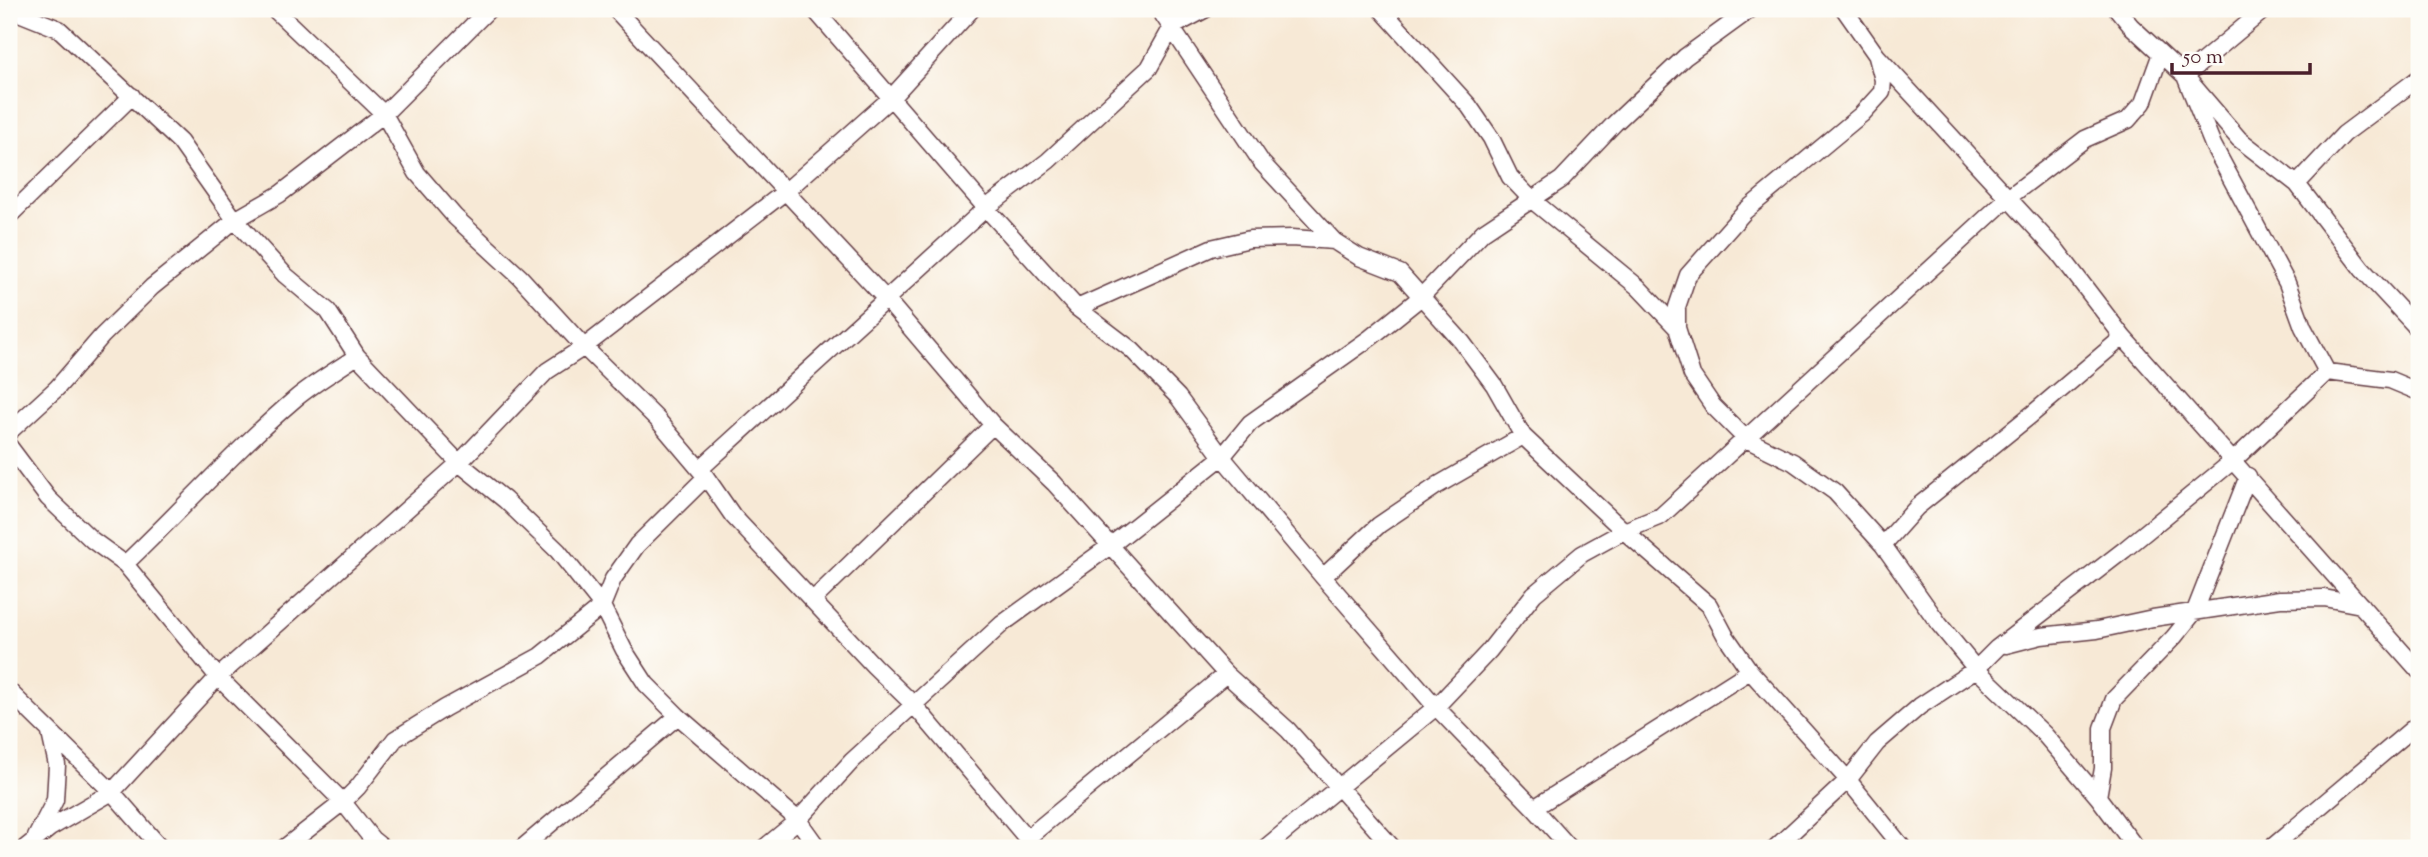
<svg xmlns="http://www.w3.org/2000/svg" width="2428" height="857" viewBox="0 0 2428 857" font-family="'Sorts Mill Goudy',serif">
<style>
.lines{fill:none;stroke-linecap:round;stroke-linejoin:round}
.minor-casing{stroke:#643d45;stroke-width:19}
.minor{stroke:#fff;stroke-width:16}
</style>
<rect width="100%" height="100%" fill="#fdfcf7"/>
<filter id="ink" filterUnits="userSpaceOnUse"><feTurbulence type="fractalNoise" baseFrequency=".0143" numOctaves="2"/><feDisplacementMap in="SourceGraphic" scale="14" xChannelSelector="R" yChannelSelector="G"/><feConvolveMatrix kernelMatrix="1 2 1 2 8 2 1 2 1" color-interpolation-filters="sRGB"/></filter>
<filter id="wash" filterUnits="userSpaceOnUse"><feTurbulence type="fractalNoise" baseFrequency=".00686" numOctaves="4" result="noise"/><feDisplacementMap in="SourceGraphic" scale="28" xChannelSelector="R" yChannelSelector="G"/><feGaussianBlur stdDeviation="1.57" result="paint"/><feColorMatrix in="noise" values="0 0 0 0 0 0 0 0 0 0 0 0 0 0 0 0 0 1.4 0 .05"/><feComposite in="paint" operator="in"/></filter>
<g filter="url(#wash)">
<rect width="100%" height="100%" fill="#f7e9d6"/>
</g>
<g filter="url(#ink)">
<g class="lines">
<defs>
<path id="minor" d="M9,9L59,29L180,142L235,220L285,275L328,311L357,356L459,463L505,500L558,551L602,606L624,650L646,684L678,716L798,820L818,848
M274,9L384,114L417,173L455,217L520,277L584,347L657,419L706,477L733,516L874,666L914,705L1035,848
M615,9L885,298L993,425L1054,483L1226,674L1288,730L1393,848
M814,9L986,208L1077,308L1132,350L1178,397L1222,457L1323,577L1436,707L1534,808L1570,848
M1159,9L1262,163L1334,241L1359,257L1400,273L1462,342L1494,385L1523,436L1624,531L1709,605L1725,635L1750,671L1848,780L1903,848
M1381,9L1469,106L1491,138L1510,177L1532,200L1638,287L1677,328L1692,375L1713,406L1746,439L1793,462L1835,492L1883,545L1939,624L1976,669L2044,734L2098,797L2136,848
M1844,9L1877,56L2058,252L2123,337L2419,671
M2117,9L2131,26L2185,76L2239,139L2297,184L2362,269L2419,330
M2265,9L2185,76L2213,145L2287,283L2303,327L2327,372
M2297,184L2344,134L2419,78
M9,216L132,96
M1077,308L1211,248L1250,239L1292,238L1334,241
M1677,328V307L1688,275L1745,211L1862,114L1882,92L1883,80L1877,57
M9,432L57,388L102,336L152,287L235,220L280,194L384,114L489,9
M9,446L48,498L92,540L125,564L218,677L343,802L372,839L383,848
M700,469L986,208L1048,161L1149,68L1172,27L1206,9
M1883,545L1917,507L2031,415L2123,337
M125,564C182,510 235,450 295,399C314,383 337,370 357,356
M1323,577L1379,525L1438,485L1523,436
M813,600L993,425
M2006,645L2041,636L2097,630L2153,618L2280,599L2324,598L2361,605
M9,691L112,792L161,848
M2098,797L2103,768V728L2114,699L2174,637L2195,611L2248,476
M1534,808L1750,671
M36,837L55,800L57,765L50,733
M1026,839L1226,674
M25,848L50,828L112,792L218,677L459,463L547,371L584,347L786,191L892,97L972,9
M284,848L343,802L358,787L395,739L445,708L540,656L602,606L613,579L637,545L706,477
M522,848L678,716
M764,848L798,820L852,761L1002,624L1110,546L1222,457L1250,423L1370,338L1420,298L1483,232L1561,180L1615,123L1685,57L1751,9
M1265,848L1436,707L1489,651L1534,594L1582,554L1624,531L1661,516L2009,197L2085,139L2128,120L2143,103L2160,56
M1775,848L1848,780L1877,743L1920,706L1976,669L1997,648L2124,550L2234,460L2327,372L2390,380L2419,392
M2271,848L2419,723"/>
</defs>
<use href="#minor" class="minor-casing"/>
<use href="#minor" class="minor"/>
</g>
</g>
<rect width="2428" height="857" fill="none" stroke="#fdfcf7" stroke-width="35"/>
<path d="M2172 63v10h138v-10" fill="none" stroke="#4a1f2b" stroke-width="3.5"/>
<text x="2183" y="63" font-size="21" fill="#4a1f2b" stroke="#fdfcf7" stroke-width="5" paint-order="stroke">50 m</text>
</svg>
